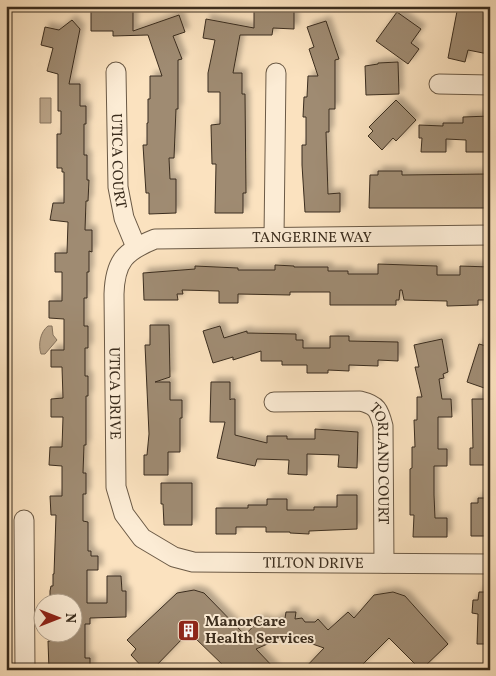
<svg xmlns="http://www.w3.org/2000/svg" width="496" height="676" viewBox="0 0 496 676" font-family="Vollkorn,serif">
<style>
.green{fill:#dac3a4;stroke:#8a7861}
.water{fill:#baa488;stroke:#87745e}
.building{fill:#9f8b72;stroke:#3b2d1e;filter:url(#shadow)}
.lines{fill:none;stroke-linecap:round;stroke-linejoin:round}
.minor-casing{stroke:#6b5a46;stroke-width:21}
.minor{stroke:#fcecd5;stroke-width:19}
.labels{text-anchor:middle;stroke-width:4;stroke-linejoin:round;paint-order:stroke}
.street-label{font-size:15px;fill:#3b2d1e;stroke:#fcecd5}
.poi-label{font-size:15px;font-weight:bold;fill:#3b2d1e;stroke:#fcecd5;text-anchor:start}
</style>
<defs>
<filter id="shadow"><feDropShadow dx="4.5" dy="-4.5" stdDeviation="2.5" flood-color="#0004"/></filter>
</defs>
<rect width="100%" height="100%" fill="#fbe2bf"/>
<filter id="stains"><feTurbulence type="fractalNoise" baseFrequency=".004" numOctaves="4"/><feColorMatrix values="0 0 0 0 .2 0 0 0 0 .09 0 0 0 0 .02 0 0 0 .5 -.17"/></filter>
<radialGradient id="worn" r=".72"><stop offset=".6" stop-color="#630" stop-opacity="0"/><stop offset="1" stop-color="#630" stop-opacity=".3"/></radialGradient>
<path class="green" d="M6,6H11L9,186L6,190Z"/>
<path class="water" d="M40,98H51V123H40Z
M48,326H52L53,335L57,340L45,354H41C38,345 40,332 48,326Z"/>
<path class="building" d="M458,6H490L488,54L468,50L465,62L448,58Z
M133,10V31L179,15L185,32L173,36L182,59L178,60V109H176L174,158H169L170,179H176V213L149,214V193H146L143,145H147V123H148V99H150V76H162L148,35L113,36V31H91V11Z
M254,10L294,11V29L273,28L272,35H240L233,73H242V94H245L246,193H243V213H215L216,164H212L211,125L220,124V92H208V73L215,40L203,38L206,19L254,28Z
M397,12L421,29L411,43L419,49L408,64L376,41Z
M72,20L80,29L69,84H80V106H86V124H84V155H87V180H89L88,201H86L85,230H92V252L89,251V272H87V298H84V326H88V348H85V376H88V396H86V445H84L83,473H86V494H83V521L88,522V551H91V556H98V570H87V603H107V576H121L122,591H126V617L90,618V624H85V658H90V670H49L48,641H50V634H72V604H50V591L51,586H53V574H54L56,515H51L50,496H62V466L49,465L50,447H62L63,417H51V399L63,398L62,367H51V350H64V319L49,318V301H62V272H55V253H67L68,222L50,220L53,203H64V172H62V168H57V134H61V111H58V74L47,71L53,48L41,45L45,27L59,30Z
M326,21L339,59L335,60V109H329V132H326L328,194L340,193V212H305L302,165V145H306V117H303L304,97H307L308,76H318L309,49L314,47L307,27Z
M398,62L399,94L366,95L365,66L378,64V63Z
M396,100L416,120L396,141L393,138L382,150L368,136L373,131L369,127Z
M490,116V152H466V140L446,139V152H421L422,138H419V125L443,126V123H463V117Z
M378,171H402V175L487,174L490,188V208H369L370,175H378Z
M378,264L437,266V275H460V266L490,267V300H478V305L447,306V301L404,300L402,290H400L399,300H396V305H330V292H290V295L238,294V303H219V291L182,290L183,294H177L178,300H144L143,273L195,269V266L238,268V270H275V265L294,266V267H328V271H348V274H378Z
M150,325H169L170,377L155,382H170V400H182V418H180V452H168V475H144V455H147L149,434L145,345H150Z
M220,326L224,338L247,331V333L296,334V340H303V348H330V336H349V341L398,342V361L378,360V366L349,365V371L328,370V373H307V365H282V361H261V351L233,360V357L213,363L203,331Z
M442,339L448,372L443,374L444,378L439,379L442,399H451L452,417H438V449H447V466H434V495L435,518H447V537H413L414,515H410V469L412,468V447H415L414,420H417V397H422L415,367H419L414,345Z
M479,344L490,347V390L467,382Z
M211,382H230V400L231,399H235V435L267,443V436H287V439H315V429L358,432L357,468L338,467L339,455L307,454V475L288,474L289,460L257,459L255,466L217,458L225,422H210Z
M472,399H490V465H470V448H473Z
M161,483H192V525H164L163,504H161Z
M337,495H357V529L309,531V534L290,533V532H266V527H236V534H216V508H248V505H267V499H287V510H314V507H337Z
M478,498H490V536H471V503H478Z
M194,590L204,593L245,635L261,618L265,621L274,622L278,618H285L286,612H296L295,619L302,618L305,622H315L318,619L328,630L348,612L354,618L374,595L393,592L405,596L448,644L421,670L389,638L357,670H303L324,648L301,640L286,638L272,642L256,649L276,670H228L193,636H185L152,670H145L131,655L136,649L127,640L177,593Z
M479,592H490V644H477L478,614L472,613L473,600H478Z"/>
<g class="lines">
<defs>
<g id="minor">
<path id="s1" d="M116,72L118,187L124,218L136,247"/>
<path d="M439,84L490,85"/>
<path id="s2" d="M490,235L155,239C125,251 115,261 114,294L116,487L124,514L142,538L174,557L193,562L490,564"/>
<path d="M274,237L276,73"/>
<path id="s3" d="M274,402L360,401C377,405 379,410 383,426L384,563"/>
<path d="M24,520L25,670"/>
</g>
</defs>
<use href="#minor" class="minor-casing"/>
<use href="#minor" class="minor"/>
</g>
<defs>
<symbol id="building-square" viewBox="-11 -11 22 22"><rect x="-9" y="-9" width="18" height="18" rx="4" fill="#8f2418" stroke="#fcecd5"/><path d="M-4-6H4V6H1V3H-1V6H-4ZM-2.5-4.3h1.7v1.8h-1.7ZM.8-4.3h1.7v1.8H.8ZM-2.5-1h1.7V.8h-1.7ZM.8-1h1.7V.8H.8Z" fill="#fff"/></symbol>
</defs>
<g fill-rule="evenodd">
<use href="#building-square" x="176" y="618" width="25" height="25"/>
</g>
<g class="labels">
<g class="street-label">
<text dy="5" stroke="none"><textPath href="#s1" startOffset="89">UTICA COURT</textPath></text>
<text x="312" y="242">TANGERINE WAY</text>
<text dy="5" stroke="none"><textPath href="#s2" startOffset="509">UTICA DRIVE</textPath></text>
<text dy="5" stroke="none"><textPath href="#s3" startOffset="160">TORLAND COURT</textPath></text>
<text dy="5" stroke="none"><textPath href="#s2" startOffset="838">TILTON DRIVE</textPath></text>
</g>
<g class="poi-label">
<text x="205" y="626">ManorCare<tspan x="205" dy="17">Health Services</tspan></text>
</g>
</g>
<rect width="496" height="676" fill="none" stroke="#fbe2bf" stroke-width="25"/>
<rect x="8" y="8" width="481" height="661" fill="none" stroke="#3b2d1e" stroke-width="2.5"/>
<rect x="12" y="12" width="471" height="651" fill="none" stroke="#3b2d1e"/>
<g transform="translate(58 618) rotate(90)"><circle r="24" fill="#fcecd5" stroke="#afa08c"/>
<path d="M0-4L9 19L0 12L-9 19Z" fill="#8f2418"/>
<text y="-8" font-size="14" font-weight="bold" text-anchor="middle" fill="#3b2d1e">N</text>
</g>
<rect width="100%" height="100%" filter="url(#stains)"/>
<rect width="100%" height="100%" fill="url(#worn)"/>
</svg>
